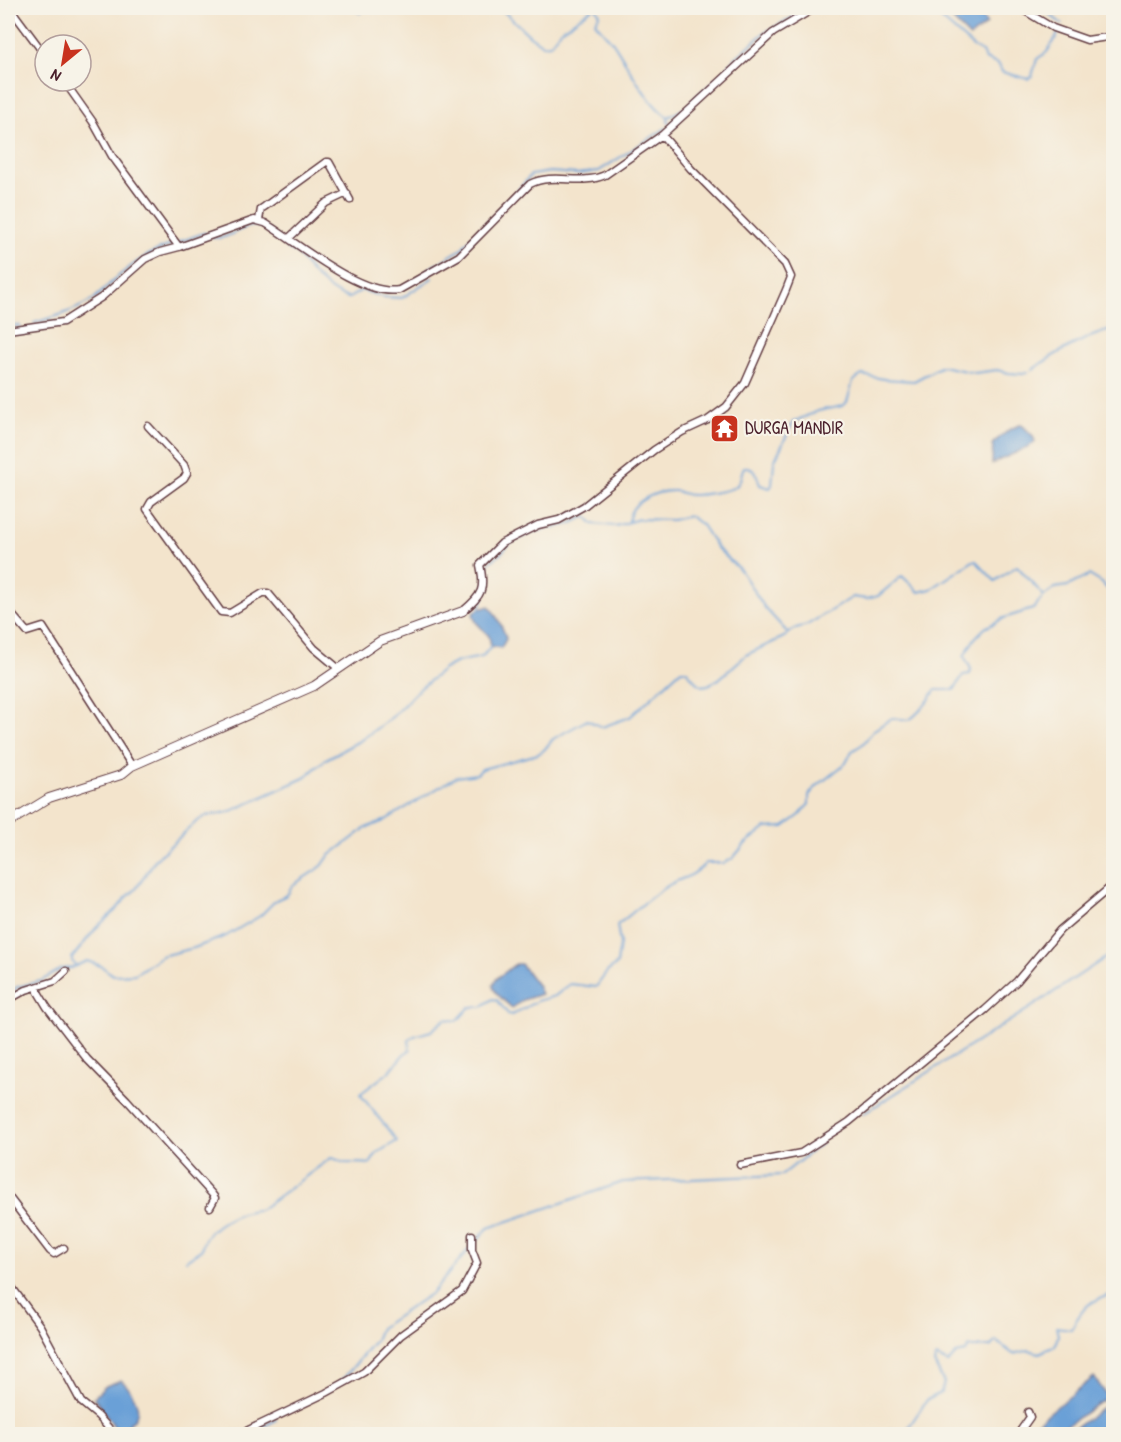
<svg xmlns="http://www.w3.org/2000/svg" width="1121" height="1442" viewBox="0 0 1121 1442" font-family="'Patrick Hand',sans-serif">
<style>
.water{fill:#6aa0d7;stroke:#5a6081;stroke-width:1.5}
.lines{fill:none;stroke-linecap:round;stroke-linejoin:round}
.stream{stroke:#6aa0d7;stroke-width:2}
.minor-casing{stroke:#633d43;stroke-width:9}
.tertiary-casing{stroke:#633d43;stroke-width:10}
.minor{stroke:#fff;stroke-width:6}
.tertiary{stroke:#fff;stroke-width:8}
.labels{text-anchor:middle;stroke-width:4.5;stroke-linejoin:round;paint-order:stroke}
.poi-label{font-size:18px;fill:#4a1f2b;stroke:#f7f3e8;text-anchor:start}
</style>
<rect width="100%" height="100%" fill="#f7f3e8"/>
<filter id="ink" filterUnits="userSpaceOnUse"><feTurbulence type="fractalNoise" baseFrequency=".0167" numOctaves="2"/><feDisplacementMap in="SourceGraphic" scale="12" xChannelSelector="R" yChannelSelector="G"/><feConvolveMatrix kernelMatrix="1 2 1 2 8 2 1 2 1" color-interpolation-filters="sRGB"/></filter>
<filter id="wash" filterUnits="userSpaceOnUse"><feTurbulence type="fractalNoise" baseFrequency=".008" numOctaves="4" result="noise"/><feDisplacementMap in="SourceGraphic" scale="24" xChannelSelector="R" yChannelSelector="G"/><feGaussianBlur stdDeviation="1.35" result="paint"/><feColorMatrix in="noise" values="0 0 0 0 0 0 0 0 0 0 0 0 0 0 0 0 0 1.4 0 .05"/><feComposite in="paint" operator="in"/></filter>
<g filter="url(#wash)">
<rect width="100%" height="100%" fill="#f3e4cc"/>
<path class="water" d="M940,8H974L981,14L987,24L970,37Z
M1021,424L1033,436L1035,442C1022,452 1006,456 992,464L993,443L1009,430Z
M489,606C494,611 505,631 506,639L501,648L491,646L489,636L476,622L473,614L477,610Z
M516,964H521L537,985L541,994L523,1000L512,1008C498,994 482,987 504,973C508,970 511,967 516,964Z
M1094,1377L1108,1397L1054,1434H1044L1035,1424Z
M121,1380C129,1387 142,1405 136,1416C133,1421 126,1427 122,1431L116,1429L94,1397L106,1386Z
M1113,1400V1434H1067Z"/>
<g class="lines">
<path class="stream" d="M353,8L360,13L366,8
M500,8L530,36L543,45L550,44L561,30L593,8
M596,8L600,14L595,22C601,30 608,36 614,44C627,64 648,105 668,117
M925,8L937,15L973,47L982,52L985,59L999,65L1002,72L1028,79L1032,76L1037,59L1047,52L1058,34
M1052,8L1049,14L1062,24
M671,124L668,122V117L686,108L700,93L723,75L732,61L764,33L809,8
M212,237C230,243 245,218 265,228C275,233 280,243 289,249C293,251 298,253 300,257C310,272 329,294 349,298L362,290L383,297L402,298L432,278
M179,242L204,233L207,234
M427,270L460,250L512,197L531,175L550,172L577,174L599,171L666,128
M34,323C54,317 72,312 91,301C100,295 107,286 115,279C134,263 152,250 175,244
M8,325L20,326
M1032,370C1057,352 1084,337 1114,329
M629,521C629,501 658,490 675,491C682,492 687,496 694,495C701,495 729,491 735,487C742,482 740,474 744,467H749L756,473L760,485L770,488L772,485L774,462L793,422L818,411L843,406L847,402L853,381L862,375L884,379L914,381L942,366L975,373L997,370L1009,373L1023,374L1028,372
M479,609L487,588L486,568L489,563L500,554L510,543L533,532L570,524L584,517L588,518L593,524L616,526L639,519L672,520L690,516L702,525L717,548L741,571L765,608L788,633
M75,965L72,961V958L97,927L117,909L126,898L136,889L155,860L196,822L206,816L229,812L304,778L326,759L361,740L392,717L417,691L444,669L457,662L482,657L491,646
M8,996L17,987L41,981L61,969L71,968L87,961L101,966L113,975L135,974L161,956L194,948L226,936L260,916L276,900L287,895L293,885L322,866L329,856L366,828L384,821L456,777L477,774L482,769L538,754L544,750L553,739L587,720L602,727L630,717L681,670H686L697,683L702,686L708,685L719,679L746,655L784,637L796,628L807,625L853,597L866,599L878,596L902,576L919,592L931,589L973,561H976L995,581L1017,566L1044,596
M863,1114L1030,1008L1114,952
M473,1245L488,1228L623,1182L782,1175L822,1143
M186,1260L202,1249C204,1227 239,1210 260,1210L331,1158C337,1158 339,1162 345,1163C354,1163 362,1163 370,1164L377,1153L397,1141L360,1094L389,1072L404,1054L410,1050L409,1040L414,1036L431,1031L445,1019L457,1021L470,1007H481L493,999L497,1000L508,1014L512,1015L537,1001L555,996L570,984L596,987L607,972L617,964L620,943L617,925C635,912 650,896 669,885C685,876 692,878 706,863H724L733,858L746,843L766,828L784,827L800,815L809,804V795L817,786L846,763L852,751L863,744L874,730L892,718L909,720C917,715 931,699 935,690H954L963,675L970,674L971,669L964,656L975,638L985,628L1004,618L1033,609L1044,596L1055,588L1068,586L1089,575L1102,583L1114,596
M340,1383L375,1340L380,1328L432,1293L469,1249
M249,1434L276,1420
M887,1434L890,1429L904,1434L927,1400L941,1393L944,1383L934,1363L936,1357L948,1363L956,1354L966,1352L969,1347H990L996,1341L1013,1354L1029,1350L1039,1353L1055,1346L1058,1335L1056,1327L1071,1329C1084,1306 1088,1301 1114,1294"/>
</g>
</g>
<g filter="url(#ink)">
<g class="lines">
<defs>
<path id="minor" d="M10,8L45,55
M1020,8L1053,28L1087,40L1114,36
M64,81L93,122L112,156L179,247
M259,220L261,209L264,207L326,162H329L350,200
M289,238L326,203L347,193
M8,330L63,322L102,297L145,259L160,252L179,247L254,220L265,223C298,243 361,297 399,290L459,256L530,184C554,172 581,186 605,175L662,135L773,33L815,8
M148,426L184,465L187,473L184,478L151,502L147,509L221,612L230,613L263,593H268L314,648L339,669
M8,610L27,632L43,627L132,766
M463,611C483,595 485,588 480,565L502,543L538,525L559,520L584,506L654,450L682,432L708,420L726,407L745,383L786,290L791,277L785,264L691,169L662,135
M38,987V992L47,1007L87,1059L127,1100L212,1194L215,1198L210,1207
M8,1000L26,990L55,981L66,971
M740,1165L801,1153L849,1122L985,1010L1017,981L1060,930L1114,884
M8,1196L50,1251L54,1254L64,1248
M8,1282L40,1326L81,1402L98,1416L114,1434
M240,1434L326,1393L364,1372L401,1335L462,1291L477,1263L472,1250V1235
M1018,1434L1030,1417L1028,1412"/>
<path id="tertiary" d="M8,823L49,798L121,775L132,766L314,686L380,641L463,611"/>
</defs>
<use href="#minor" class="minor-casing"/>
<use href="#tertiary" class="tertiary-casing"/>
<use href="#minor" class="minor"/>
<use href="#tertiary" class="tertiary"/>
</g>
</g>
<defs>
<symbol id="temple-square" viewBox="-11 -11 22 22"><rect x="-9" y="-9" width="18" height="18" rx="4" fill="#c8321e" stroke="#f7f3e8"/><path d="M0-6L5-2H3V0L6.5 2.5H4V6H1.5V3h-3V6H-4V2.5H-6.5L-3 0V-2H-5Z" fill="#fff"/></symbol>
</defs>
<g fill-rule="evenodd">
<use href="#temple-square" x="708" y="412" width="33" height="33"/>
</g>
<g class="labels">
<g class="poi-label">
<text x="745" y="434">DURGA MANDIR</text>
</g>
</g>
<rect width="1121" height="1442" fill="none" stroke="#f7f3e8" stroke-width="30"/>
<g transform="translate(63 63) rotate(210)"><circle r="28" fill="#f7f3e8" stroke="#b29e9c" stroke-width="1.5"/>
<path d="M0-4.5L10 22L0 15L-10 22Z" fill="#c8321e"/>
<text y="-9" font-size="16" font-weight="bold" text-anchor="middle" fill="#4a1f2b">N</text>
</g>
</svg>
